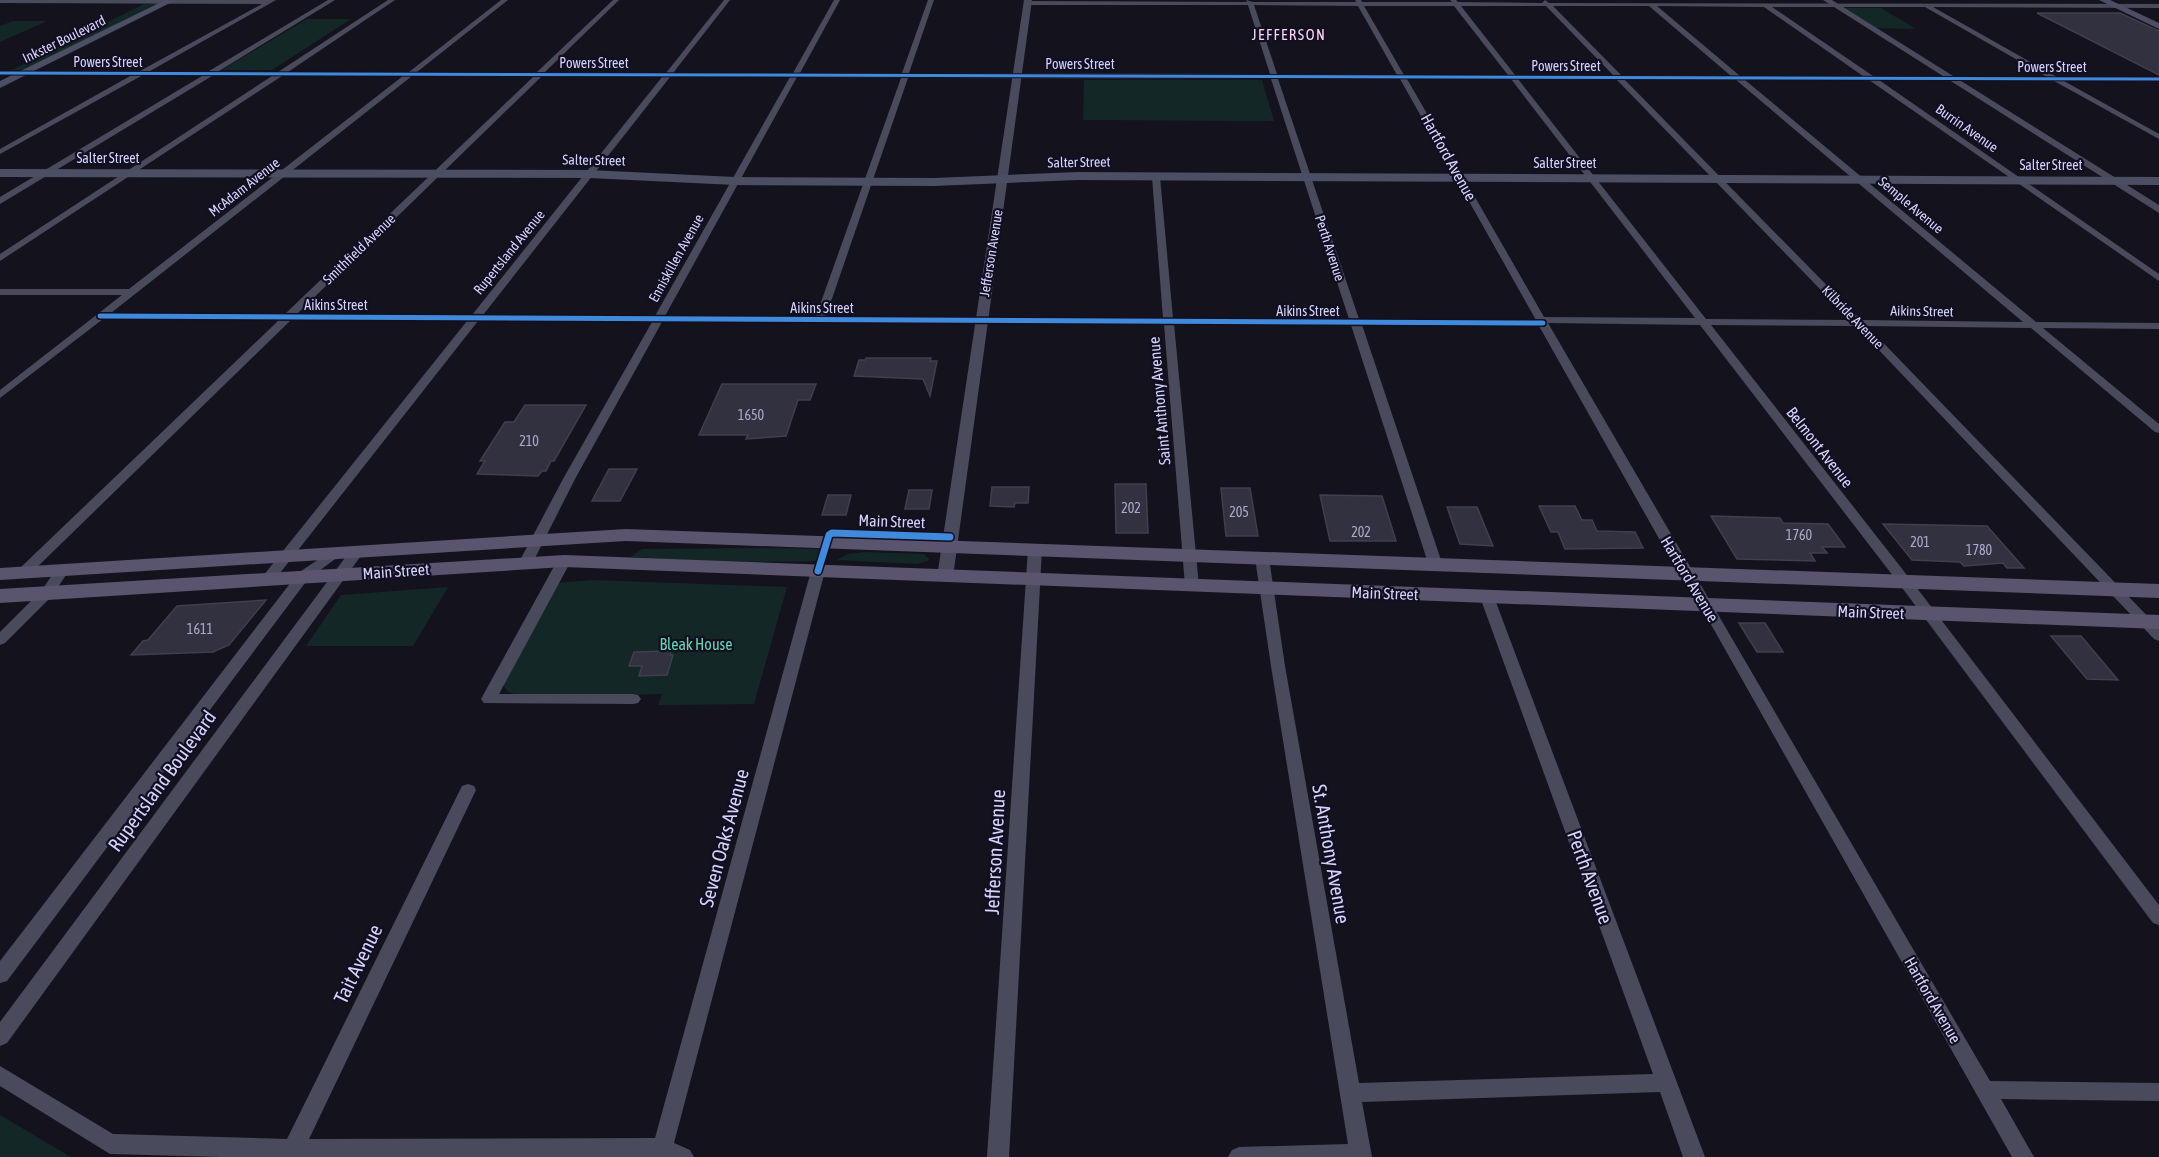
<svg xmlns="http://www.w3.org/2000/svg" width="2159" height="1157" viewBox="0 0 2159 1157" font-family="'Asap Condensed',sans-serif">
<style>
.green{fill:#132726}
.building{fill:#32313f;stroke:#403e50;stroke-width:1.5}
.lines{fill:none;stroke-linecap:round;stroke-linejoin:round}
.minor{fill:#4a4a5d;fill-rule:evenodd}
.tertiary{fill:#4a4a5d;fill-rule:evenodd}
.secondary{fill:#4c4e63;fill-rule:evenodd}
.primary{fill:#5b546e;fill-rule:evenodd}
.cycleway-far2-casing{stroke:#110f21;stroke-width:5}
.cycleway-far1-casing{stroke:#110f21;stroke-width:8}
.cycleway-casing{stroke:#110f21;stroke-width:10}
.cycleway-far2{stroke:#408adc;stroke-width:3}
.cycleway-far1{stroke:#408adc;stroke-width:5}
.cycleway{stroke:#408adc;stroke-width:7}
.labels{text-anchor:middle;stroke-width:4.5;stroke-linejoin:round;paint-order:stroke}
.far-street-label{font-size:14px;fill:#d4d3fb;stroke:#110f21}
.number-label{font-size:14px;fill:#acaacc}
.far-neighbourhood-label{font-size:15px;letter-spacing:1.5px;fill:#fbd5f1;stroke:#110f21}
.street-label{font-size:16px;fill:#d4d3fb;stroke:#110f21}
.park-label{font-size:16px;fill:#66d4ae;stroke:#110f21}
.near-street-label{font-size:20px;fill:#d4d3fb;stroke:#110f21}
</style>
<rect width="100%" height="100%" fill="#14131d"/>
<path class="green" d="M158,3L27,69L10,71L144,4Z
M1844,8H1881L1916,29L1875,28Z
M307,19H351L272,70H222Z
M13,21H44L45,22L0,42V26Z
M1084,80H1262L1274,121L1083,120Z
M765,548L821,549L817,561C754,563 692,561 630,557L642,549Z
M864,552L924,554L930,560L917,564L837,560L848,554Z
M593,580L787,587L754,704L658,705L662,694L524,697L508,692L504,686L505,678L556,583Z
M448,587L413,646H306L341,595Z
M0,1115L71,1157H0Z"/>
<path class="building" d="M2037,13H2120L2159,31V75Z
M866,358H931L930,361H937L930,396L923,379L854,376L859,360H865Z
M722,384H816L810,400H798L786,436L746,439L748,435H699Z
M525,405H586L554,461H551L546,471H542L538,476L477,474L485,461H480L505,422H514Z
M609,469H637L620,501H592Z
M1115,484H1146L1148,533H1116Z
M992,487H1029L1028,503H1015L1014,507L990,506Z
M1221,488H1250L1258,536H1226Z
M909,490H932L929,509H905Z
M828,495H851L846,515H822Z
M1320,495L1382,496L1396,541H1330Z
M1539,506H1575L1582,520H1592L1597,531L1635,532L1643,548L1565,549L1558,532H1551Z
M1447,507H1477L1493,546L1460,544Z
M1711,516L1780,518L1783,523L1828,524L1845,547H1822L1827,553H1810L1815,561L1737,559Z
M1883,524L1987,526L2024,568H2007L2003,563L1964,566L1960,562L1912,560Z
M266,600L229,645L213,652L131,655L143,641L148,640L177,606Z
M1739,623H1765L1783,652H1757Z
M2051,636H2081L2118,680L2087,679Z
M671,651L670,655H673L667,675L639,676L642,666H629L634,652Z"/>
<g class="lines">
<path class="minor" d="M0,0H276L150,71H209L328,0H335L219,71L278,72L388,0H395L288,72H409L501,0H508L417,72H537L613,0H619L545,72L666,73L724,0H730L673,73H793L834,0H840L800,73H902L928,0H934L909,73L1270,74L1248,5H1028L1025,3L1028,1L1247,2L1246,0L1253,2H1356L1355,0H1361L1362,2H1452L1450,0H1456L1458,2L1542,3L1545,0L1549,3L2159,4V8L1933,7L2057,77H2159V81H2064L2159,134V139L2054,81L1879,80L2159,274V281L1869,80H1745L2036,322L2159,323V329L2043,328L2159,424V433L2155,432L2031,328L1867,326L2159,628V641L2154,639L1856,326L1711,325L1910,579L2159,905V925L2153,923L1900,585L1700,325L1548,323L1990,1081L2159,1083V1101L2001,1099L2034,1157H2012L1700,605L1679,574L1539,326L1362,325L1442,563L1435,567L1428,563L1351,325L1174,324L1199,586L1192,590L1185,586L1164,324L662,322L575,479L533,562L531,565H521L519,562L563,479L652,322L478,321L273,582H263L261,579L263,576L467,321L291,320L29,575H19L17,572L19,569L279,320L103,319L0,398V390L122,295H0V289H129L403,76H282L0,261V254L272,76H212L0,204V197L202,76L143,75L0,154V149L132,75H24L22,72L140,71L262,4L0,3ZM1254,5L1358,6L1397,75L1277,74ZM1364,6H1454L1508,75H1404ZM1461,6H1546L1613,75H1515ZM1553,6H1649L1731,76L1621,75ZM1657,6L1764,7L1863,76H1740ZM1772,7H1925L2047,77L1873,76ZM412,76L533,77L285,314L111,313ZM541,77H662L472,315L297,314ZM670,77H790L655,316L483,315ZM797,77L901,78L816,316H665ZM908,78L1271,79L1349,319L1173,318L1160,177L1156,175L1152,177L1163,318L826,316ZM1278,79H1400L1536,320L1359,319ZM1407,79H1511L1695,318L1544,317ZM1518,79L1617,80L1850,320L1706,319ZM1625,80H1736L2023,322L1861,320Z
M1035,545L1042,549L1009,1157H987L1028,549Z
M358,546L365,550L363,553L7,1043L0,1046V1022L353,547Z
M337,547L342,548L344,551L342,554L308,579L7,981L0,983V961L298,573Z
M1262,554L1269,558L1285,666L1359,1083L1653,1074L1480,597L1487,593L1494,597L1705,1157H1683L1660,1092L1362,1102L1372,1157H1228L1232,1150L1239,1147L1348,1144L1271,666L1255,558Z
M564,557L571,561L499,694H633L638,695L641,699L638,703L633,704L484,703L481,699L557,561Z
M63,565L70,569L52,596L5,643L0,645V632L42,590L58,566Z
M818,567L825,571L674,1143L690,1150L694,1157H221L110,1154L0,1086V1066L113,1134L287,1139L460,790L462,786L468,784L474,786L476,790L309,1139L655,1138L811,571Z"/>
<path class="tertiary" d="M1024,0H1032L953,577L945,582L937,577Z
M1823,0H1832L2159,205V213Z"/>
<path class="secondary" d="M165,0H176L0,88V81Z
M2099,0H2110L2159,23V29Z
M0,169L589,170L735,177L934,178L1078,172L2159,177V185L1078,180L934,186L735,185L589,178L0,177Z"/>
<path class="primary" d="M626,529L2159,584V598L626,541L0,580V568Z
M564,555L2159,615V629L564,567L0,603V589Z"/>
<defs>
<path id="cycleway-far2" d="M0,73L2159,79"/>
<path id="cycleway-far1" d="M100,316L1543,323"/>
<path id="cycleway" d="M818,571L829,535L832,533L950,537"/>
</defs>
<use href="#cycleway-far2" class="cycleway-far2-casing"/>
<use href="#cycleway-far1" class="cycleway-far1-casing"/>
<use href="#cycleway" class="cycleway-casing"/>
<use href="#cycleway-far2" class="cycleway-far2"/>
<use href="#cycleway-far1" class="cycleway-far1"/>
<use href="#cycleway" class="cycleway"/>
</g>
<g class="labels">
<g class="far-street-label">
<text transform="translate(64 39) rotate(-26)" y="5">Inkster Boulevard</text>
<text x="108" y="67">Powers Street</text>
<text x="594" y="68">Powers Street</text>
<text x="1080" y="69">Powers Street</text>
<text x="1566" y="71">Powers Street</text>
<text x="2052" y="72">Powers Street</text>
<text transform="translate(1967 128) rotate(35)" y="5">Burrin Avenue</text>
<text x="108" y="163">Salter Street</text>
<text transform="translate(594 160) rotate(1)" y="5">Salter Street</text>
<text transform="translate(1079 162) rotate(-1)" y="5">Salter Street</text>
<text x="1565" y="168">Salter Street</text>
<text x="2051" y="170">Salter Street</text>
<text transform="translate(244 187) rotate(-38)" y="5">McAdam Avenue</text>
<text transform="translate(1911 205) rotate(40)" y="5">Semple Avenue</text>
<text transform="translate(1330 248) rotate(72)" y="5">Perth Avenue</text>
<text transform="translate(359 249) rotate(-44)" y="5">Smithfield Avenue</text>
<text transform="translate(509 252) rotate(-51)" y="5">Rupertsland Avenue</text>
<text transform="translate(991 253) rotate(-81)" y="5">Jefferson Avenue</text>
<text transform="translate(676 258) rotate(-61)" y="5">Enniskillen Avenue</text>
<text x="336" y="310">Aikins Street</text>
<text x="822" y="313">Aikins Street</text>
<text x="1308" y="316">Aikins Street</text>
<text transform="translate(1922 311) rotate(1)" y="5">Aikins Street</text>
<text transform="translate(1853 317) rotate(46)" y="5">Kilbride Avenue</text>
</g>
<g class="number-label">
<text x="751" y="420">1650</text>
<text x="529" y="446">210</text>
<text x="1131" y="513">202</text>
<text x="1239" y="517">205</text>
<text x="1361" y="537">202</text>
<text x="1799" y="540">1760</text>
<text x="1920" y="547">201</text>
<text x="1979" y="555">1780</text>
<text x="200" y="634">1611</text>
</g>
<g class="far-neighbourhood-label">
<text x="1289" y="40">JEFFERSON</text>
</g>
<g class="street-label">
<text transform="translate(1449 157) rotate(61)" y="6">Hartford Avenue</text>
<text transform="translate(1159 401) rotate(-95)" y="6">Saint Anthony Avenue</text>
<text transform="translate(1820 447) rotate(52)" y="6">Belmont Avenue</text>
<text transform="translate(892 521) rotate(2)" y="6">Main Street</text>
<text transform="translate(396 571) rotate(-4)" y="6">Main Street</text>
<text transform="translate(1690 579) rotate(59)" y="6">Hartford Avenue</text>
<text transform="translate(1385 593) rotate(2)" y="6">Main Street</text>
<text transform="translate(1871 612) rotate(2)" y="6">Main Street</text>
<text transform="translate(1933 1000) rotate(60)" y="6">Hartford Avenue</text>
</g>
<g class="park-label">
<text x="696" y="650">Bleak House</text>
</g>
<g class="near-street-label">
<text transform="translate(162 781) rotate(-54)" y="7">Rupertsland Boulevard</text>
<text transform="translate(724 838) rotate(-75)" y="7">Seven Oaks Avenue</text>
<text transform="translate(995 852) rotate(-87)" y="7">Jefferson Avenue</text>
<text transform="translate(1331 854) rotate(80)" y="7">St. Anthony Avenue</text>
<text transform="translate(1590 877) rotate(70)" y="7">Perth Avenue</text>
<text transform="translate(358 964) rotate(-64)" y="7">Tait Avenue</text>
</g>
</g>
</svg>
